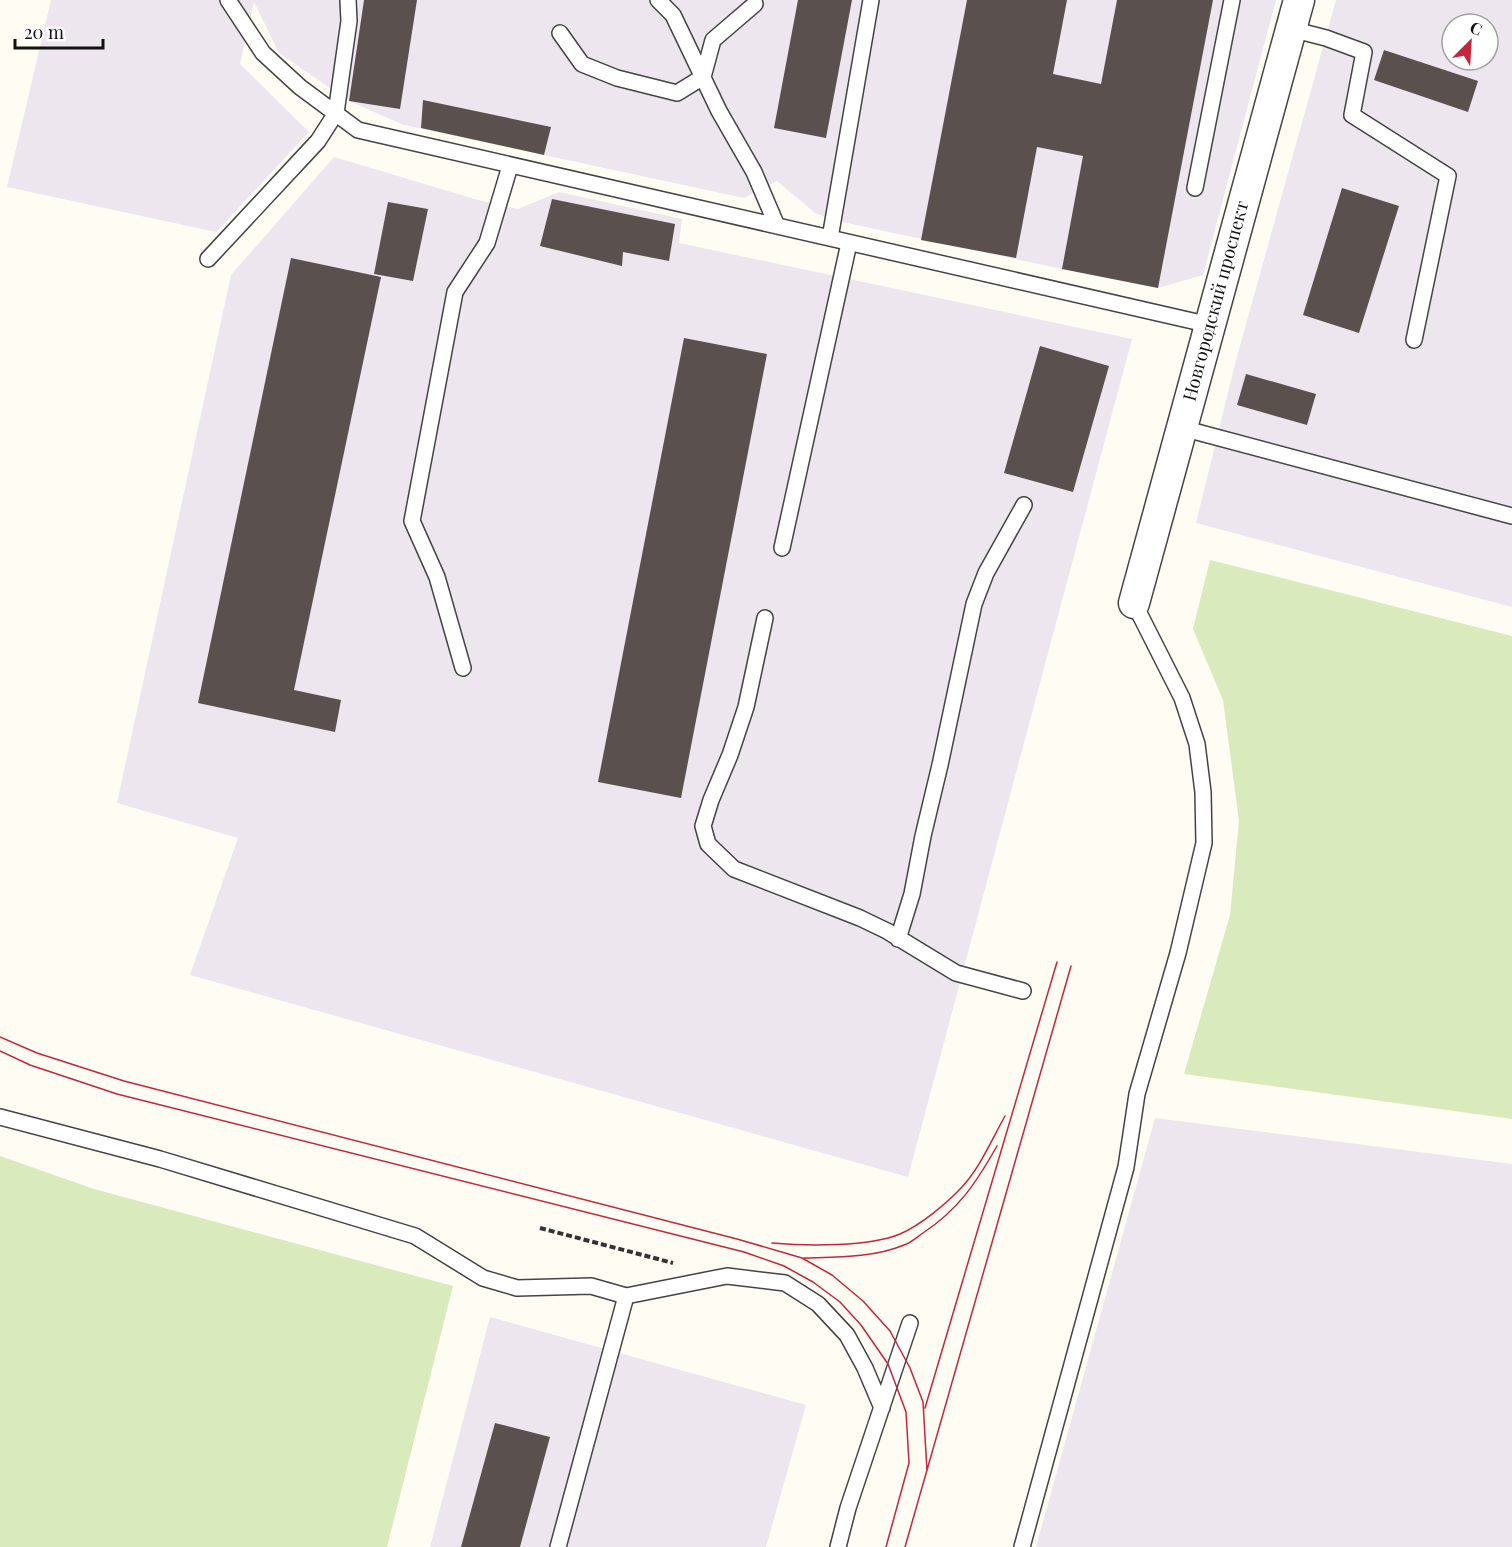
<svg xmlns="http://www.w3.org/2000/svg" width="1512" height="1547" viewBox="0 0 1512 1547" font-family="'Playfair Display',serif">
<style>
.industrial{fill:#ede6ef;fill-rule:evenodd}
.green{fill:#d9ebbc}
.building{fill:#5a504d}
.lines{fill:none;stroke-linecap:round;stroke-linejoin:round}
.lane-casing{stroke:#444;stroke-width:18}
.street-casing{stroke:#444;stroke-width:33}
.path{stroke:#333;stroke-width:4;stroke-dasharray:6 3;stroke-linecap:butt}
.lane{stroke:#fff;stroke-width:15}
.street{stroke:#fff;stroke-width:30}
.tram{stroke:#c3263d;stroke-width:1.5}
.labels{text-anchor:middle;stroke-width:6;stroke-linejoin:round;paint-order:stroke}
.street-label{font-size:18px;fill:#111;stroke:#fff}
</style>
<rect width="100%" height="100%" fill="#fffcf4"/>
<path class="industrial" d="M51,0H1276L1203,275L1158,288L1062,269L833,220L815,213L777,181L744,198L404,125L349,101L279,53L254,2L240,64L309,132L216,232L7,187Z
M1336,0H1512V607L1196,523L1235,364ZM1452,24H1488V60H1452Z
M334,157L478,200L518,209L559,192L682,219L679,243L1132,339L908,1177L190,975L238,838L117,803L231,275Z
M1155,1118L1512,1164V1547H1036Z
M490,1317L806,1405L766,1547H430Z"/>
<path class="green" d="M1210,560L1512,636V1119L1184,1074L1230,915L1239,821L1223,700L1193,629Z
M0,1156L94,1189L453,1286L387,1547H0Z"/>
<path class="building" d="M364,0H417L400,109L349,101Z
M798,0H852L826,138L774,128Z
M967,0H1067L1053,74L1101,84L1117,0H1213L1158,288L1062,269L1083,156L1037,147L1016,258L921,240Z
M1384,50L1478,81L1468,112L1374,80Z
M423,100L551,127L544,155L421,128Z
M1342,188L1399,206L1359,333L1303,315Z
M552,199L675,224L669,261L623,252L622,266L540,246Z
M388,202L428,209L413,281L374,274Z
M291,258L381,277L294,690L341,700L335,732L198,703Z
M684,338L767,354L681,798L598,782Z
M1040,346L1109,366L1073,492L1004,473Z
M1246,374L1316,394L1307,425L1237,405Z
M495,1423L550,1437L520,1547H461Z"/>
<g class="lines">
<defs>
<path id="lane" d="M228,0L263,53L300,87L358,130L1210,325
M658,0L673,15L719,111L754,172L777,226
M1291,29L1326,38L1364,52L1352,115L1448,176L1414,340
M560,33L582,64L617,78L677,93L703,77L713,40L755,4
M1195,188L1232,0
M830,238L871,0
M208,259L318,141L336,113L349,21L348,0
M1182,428L1512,516
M782,548L849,243
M765,618L746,707L730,755L711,800L703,826L708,844L734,869L860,918L887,931L956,973L1023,991
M463,668L437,577L412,521L455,292L487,243L510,166
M898,939L912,894L923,836L940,765L974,604L986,573L1024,505
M0,1117L160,1159L415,1236L483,1278L517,1288L591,1286L626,1296L558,1547
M626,1296L727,1276L785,1283L818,1304L847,1335L865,1368L882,1408
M838,1547L848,1508L910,1323
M1022,1547L1126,1167L1137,1094L1178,953L1204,843L1203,792L1197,744L1182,698L1134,603"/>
<path id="street" d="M1134,603L1299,0"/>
</defs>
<use href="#lane" class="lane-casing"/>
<use href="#street" class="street-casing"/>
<path class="path" d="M540,1228L673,1263"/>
<use href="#lane" class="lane"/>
<use href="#street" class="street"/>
<path class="tram" d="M0,1037L37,1053L124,1081L737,1239L802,1258L832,1275L863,1301L890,1331L910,1368L923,1402L927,1471
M0,1051L30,1065L117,1094L744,1252L784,1266L813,1282L840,1302L861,1325L888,1364L906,1412L909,1463L886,1547
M772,1243C806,1246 869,1247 900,1234C921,1225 947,1203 962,1187C981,1166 992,1139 1005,1116
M804,1258C836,1257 873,1258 904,1245C911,1243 917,1237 923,1233C959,1209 976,1183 997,1146
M925,1408L1057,962
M905,1547L1071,966"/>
</g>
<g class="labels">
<g class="street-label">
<text transform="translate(1216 301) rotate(-75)" y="6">Новгородский проспект</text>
</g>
</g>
<g transform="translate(1470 42) rotate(24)"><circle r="28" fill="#ffffff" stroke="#a0a0a0" stroke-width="1.5"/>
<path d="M0-4.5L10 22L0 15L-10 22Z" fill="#c3263d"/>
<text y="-9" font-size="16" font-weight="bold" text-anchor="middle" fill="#111111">С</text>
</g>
<path d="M15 39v9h88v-9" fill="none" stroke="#111111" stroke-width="3"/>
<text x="24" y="39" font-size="18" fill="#111111" stroke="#ffffff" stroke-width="4.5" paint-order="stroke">20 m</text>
</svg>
